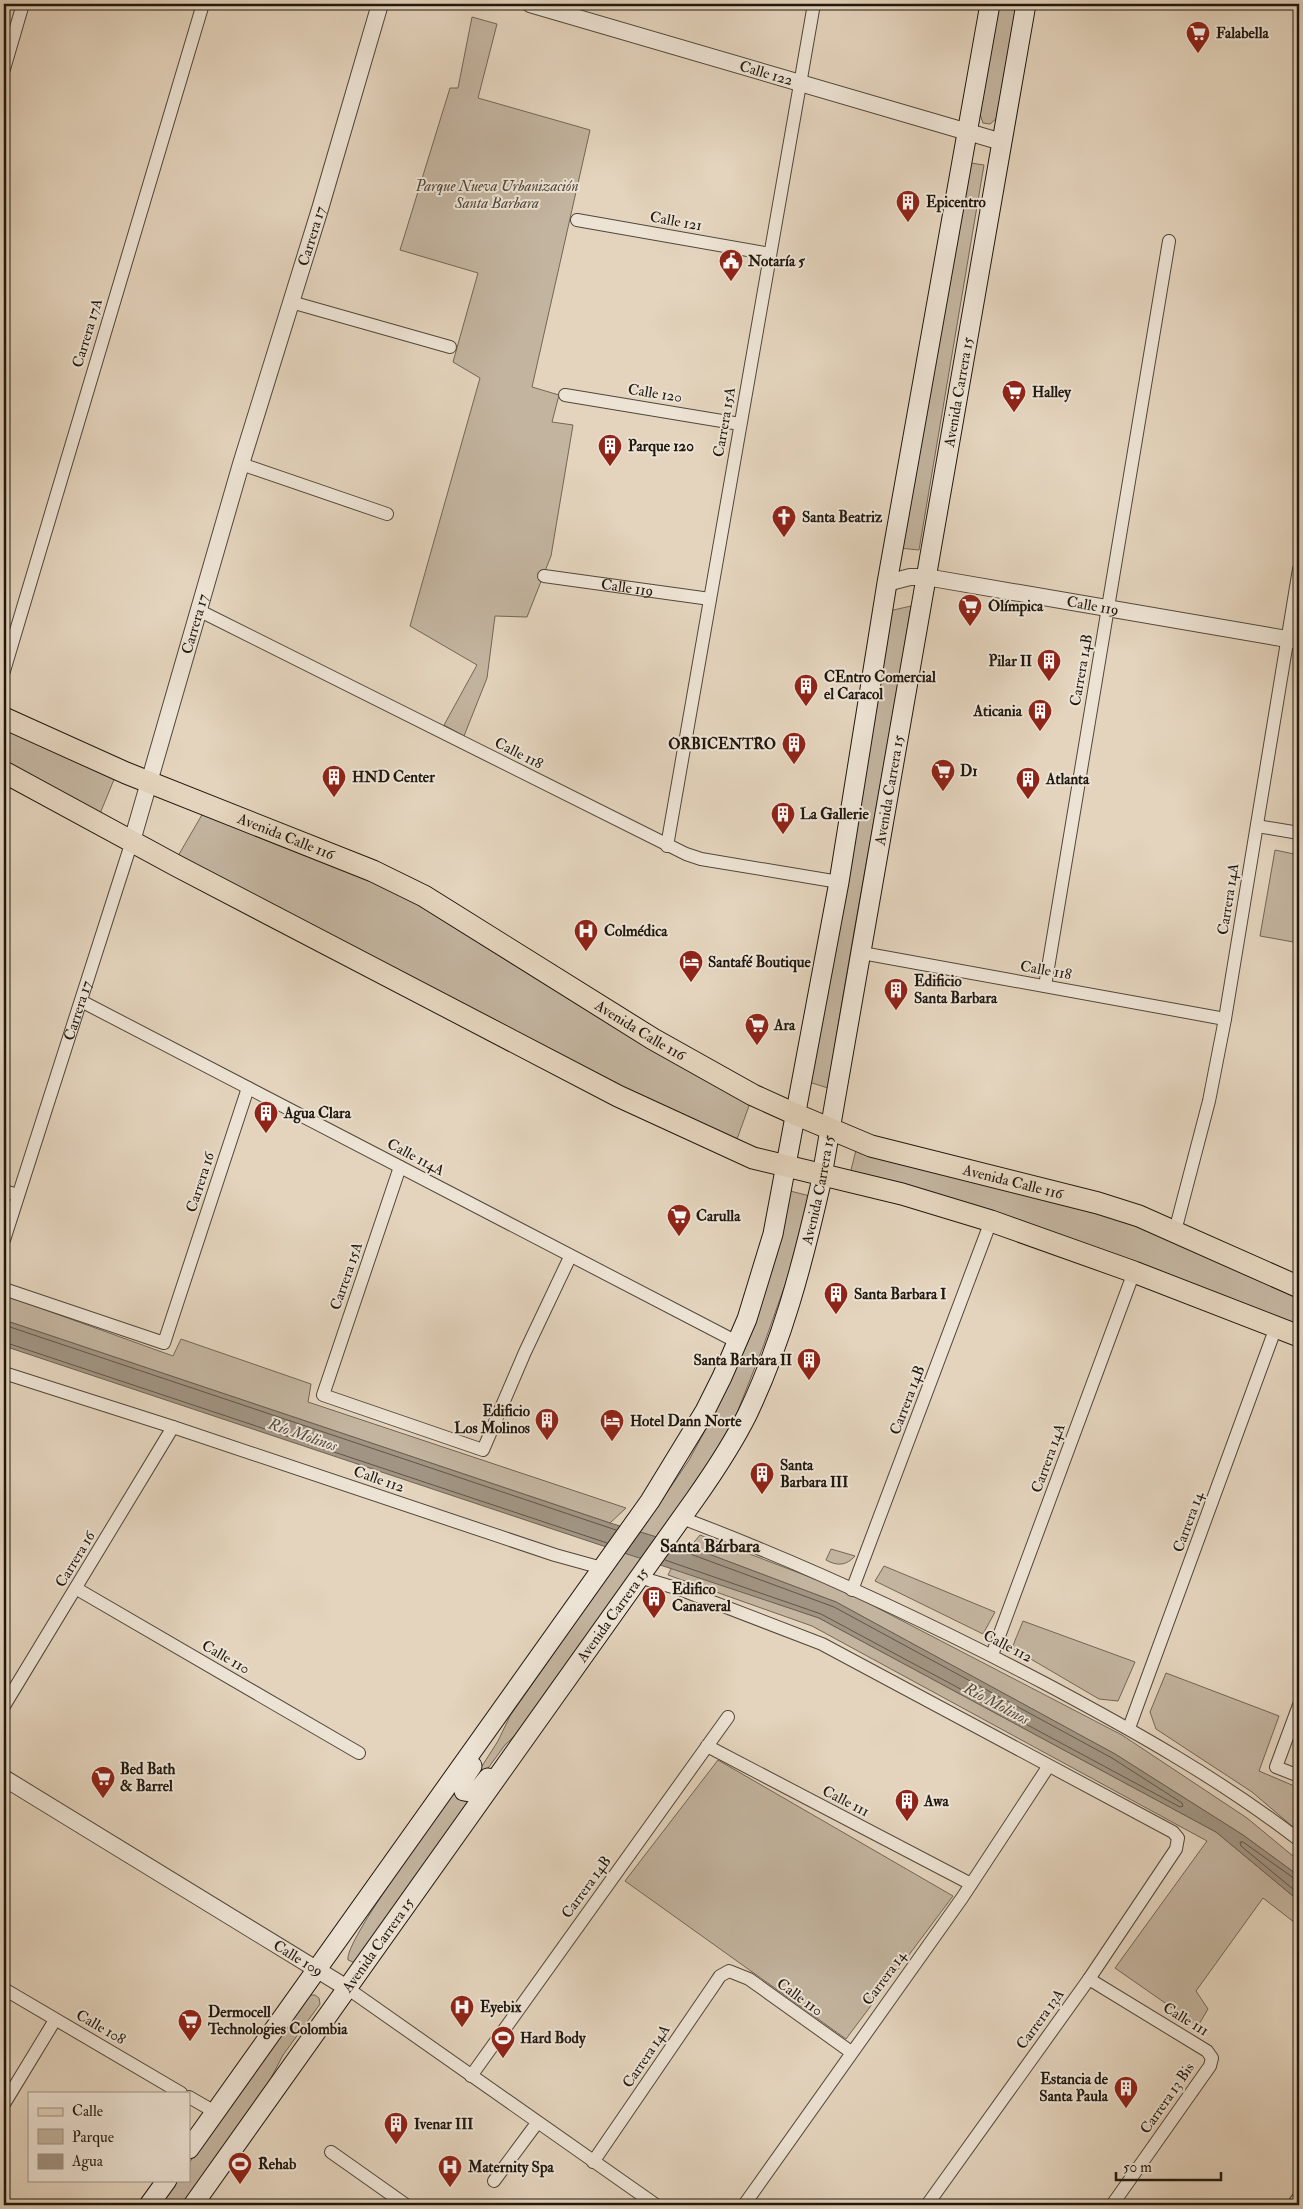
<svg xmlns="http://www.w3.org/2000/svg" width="1303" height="2209" viewBox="0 0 1303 2209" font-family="'IM FELL Double Pica',serif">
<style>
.green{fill:#c3b49f;stroke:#726657}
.water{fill:#a19482;stroke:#6d6254}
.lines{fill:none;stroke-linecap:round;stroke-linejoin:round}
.shore{stroke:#605648;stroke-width:1}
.minor-casing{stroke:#51473a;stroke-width:14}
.tertiary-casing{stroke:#51473a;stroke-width:18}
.secondary-casing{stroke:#20180f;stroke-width:21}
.primary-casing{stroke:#20180f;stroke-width:23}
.minor{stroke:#ede3d4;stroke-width:12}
.tertiary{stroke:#ede3d4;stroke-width:16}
.secondary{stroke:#ede3d4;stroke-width:19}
.primary{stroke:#e4d4bd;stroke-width:21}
.labels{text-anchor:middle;stroke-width:4;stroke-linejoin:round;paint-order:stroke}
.poi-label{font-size:15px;font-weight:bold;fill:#20180f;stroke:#ede3d4;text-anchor:start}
.street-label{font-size:15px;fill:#20180f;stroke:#ede3d4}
.park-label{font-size:15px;font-style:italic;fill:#51473a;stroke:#ede3d4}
.water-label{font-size:16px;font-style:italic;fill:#544a3d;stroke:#ede3d4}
.quarter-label{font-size:18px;font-weight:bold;fill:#20180f;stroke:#ede3d4}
</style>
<rect width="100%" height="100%" fill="#e4d4bd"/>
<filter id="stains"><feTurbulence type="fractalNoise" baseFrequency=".004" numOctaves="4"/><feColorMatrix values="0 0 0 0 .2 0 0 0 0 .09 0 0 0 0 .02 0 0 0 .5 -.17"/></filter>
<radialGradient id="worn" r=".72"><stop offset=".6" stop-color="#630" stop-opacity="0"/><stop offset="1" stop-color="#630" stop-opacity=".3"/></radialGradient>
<path class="green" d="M999,4H1018L996,119L990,124L983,123L980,114Z
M472,17L497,24L478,98L590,130L532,387L559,395L552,422L573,425L551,556L527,617L495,616L487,678L464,736L444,725L477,665L410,626L480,378L453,362L478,273L400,250L450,88H458Z
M971,163L984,165L919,550L899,548Z
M911,606C885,767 853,927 828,1088L809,1082L889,611Z
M4,726L115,777L99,816L4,764Z
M203,813L376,881L475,937L750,1103L736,1142L662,1110L178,856Z
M1275,850L1299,855V943L1260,936Z
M856,1150L1131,1222L1299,1295V1327L850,1174Z
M790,1191L810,1196L791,1268L763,1347L731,1428L659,1538L640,1532L689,1460L713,1416L737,1364Z
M4,1295L173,1356L181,1339L311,1384L308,1402L626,1508L610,1523L4,1320Z
M700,1535L841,1589L1122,1735L1247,1818L1299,1861V1876L1243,1835L1115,1754L836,1602L690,1547Z
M831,1549L855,1556C846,1566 837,1566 826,1560Z
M624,1553L642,1558L525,1726L505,1745L480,1779L475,1777L498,1741L510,1716Z
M884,1566L995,1612L983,1634L875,1581Z
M672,1567L819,1618L1216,1832L1299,1901V1926L1263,1898L1196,1991L1208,2009L1198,2026L1115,1968L1207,1841L812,1626L668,1575Z
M1023,1621L1135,1662L1118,1701L1099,1699L1012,1648Z
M1166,1673L1279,1716L1259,1771L1299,1788V1832L1252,1792L1156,1729L1150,1712Z
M718,1760L953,1896L846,2039L625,1881Z
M455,1791L461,1800L472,1802L359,1960L353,1962L348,1960C344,1941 439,1815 455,1791Z
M309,1995H315L319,1998L320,2004L283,2055L260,2099L186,2205H159L177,2180H189V2163Z"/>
<path class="water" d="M4,1320L610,1523L690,1547L836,1602L1115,1754L1243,1835L1299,1876V1901L1216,1832L819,1618L4,1346Z"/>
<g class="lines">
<path class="shore" d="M4,1325L616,1530
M4,1342L607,1543
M665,1560L821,1614L1180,1807L1183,1806L1182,1803L1112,1758L834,1607L674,1548
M1299,1880L1295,1879L1243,1842H1240L1241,1846L1299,1894"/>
<defs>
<g id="minor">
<path d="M4,69L23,4"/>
<path d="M577,220L770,254"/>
<path d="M291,302L450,347"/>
<path d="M565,395L740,424"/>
<path d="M241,464L387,514"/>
<path id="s1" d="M544,576L710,599"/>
<path d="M198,610L686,854L701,859L839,882"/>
<path d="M4,671L203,4"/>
<path d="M1257,826L1299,833"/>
<path d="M667,846L814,4"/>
<path d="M862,953L1225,1019"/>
<path d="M1045,986L1169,241"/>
<path d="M81,1001L737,1342"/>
<path d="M400,1167L323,1395L483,1450L525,1352L570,1257"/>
<path d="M4,1191L18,1195"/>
<path d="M1175,1231L1209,1101L1225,1019L1299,569"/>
<path id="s2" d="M4,1240L132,841"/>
<path d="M4,1289L164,1343L248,1088"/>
<path d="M4,1373L173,1427L555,1555L602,1568"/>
<path d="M682,1518C806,1565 928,1622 1046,1684C1134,1731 1220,1779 1299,1840"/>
<path d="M639,1577L679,1589L822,1644L1173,1832L1178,1838L1176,1849L1089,1979L927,2205"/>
<path d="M77,1589L359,1753"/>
<path d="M852,1590L991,1221"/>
<path d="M992,1655L1134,1272"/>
<path d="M1299,1705L1276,1767L1299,1776"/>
<path d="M4,1706L173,1427"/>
<path d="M1129,1728L1276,1327"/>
<path d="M707,1746L971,1884"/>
<path d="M1089,1979L1207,2051L1212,2058L1210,2066L1112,2205"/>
<path d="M347,1988L656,2205"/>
<path d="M4,1989L181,2093"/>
<path d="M471,2076L728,1717"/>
<path d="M189,2097L215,2112"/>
<path d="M4,2104L55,2020"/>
<path d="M331,2152L406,2205"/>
<path d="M593,2162L714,1985L720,1976L729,1971L749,1979L851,2052"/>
<path d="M494,2181L537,2123"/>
<path d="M744,2205L962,1898L1048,1767"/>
<path d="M1293,2205L1299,2197"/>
</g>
<g id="tertiary">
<path id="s3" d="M530,4L1002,142"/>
<path id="s4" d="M887,583L910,577H926L1299,641"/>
<path id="s5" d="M132,841L241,464L320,209L380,4"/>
<path id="s6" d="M4,1778L347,1988"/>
</g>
<g id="secondary">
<path d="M472,1766L462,1781L464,1791L476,1793L488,1778"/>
<path d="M189,2149L650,1501L705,1411L722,1377L747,1319L773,1234L839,882L887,583L990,4"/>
<path d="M149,2205L167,2180"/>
<path id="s7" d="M193,2205L695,1499C714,1472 732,1445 747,1415C782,1342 802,1266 820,1187L1026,4"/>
</g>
<g id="primary">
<path id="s8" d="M4,718L126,773L373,871L424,896L653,1039L753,1095L795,1114L871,1146L1098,1203L1139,1216L1299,1287"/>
<path d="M4,772L177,866L618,1096L753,1158L902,1194L991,1221L1134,1272L1299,1336"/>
</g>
</defs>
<use href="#minor" class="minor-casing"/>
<use href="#tertiary" class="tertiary-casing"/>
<use href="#secondary" class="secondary-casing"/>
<use href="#primary" class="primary-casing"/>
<use href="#minor" class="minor"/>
<use href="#tertiary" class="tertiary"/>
<use href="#secondary" class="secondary"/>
<use href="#primary" class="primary"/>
</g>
<defs>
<symbol id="supermarket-pin" viewBox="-11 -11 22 30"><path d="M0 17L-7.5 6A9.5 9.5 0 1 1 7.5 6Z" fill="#8f2418" stroke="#ede3d4"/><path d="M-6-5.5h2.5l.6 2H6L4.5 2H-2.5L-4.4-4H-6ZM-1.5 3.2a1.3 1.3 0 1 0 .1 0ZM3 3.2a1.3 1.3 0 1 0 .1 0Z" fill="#fff"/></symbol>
<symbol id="building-pin" viewBox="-11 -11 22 30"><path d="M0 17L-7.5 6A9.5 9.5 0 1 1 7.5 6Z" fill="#8f2418" stroke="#ede3d4"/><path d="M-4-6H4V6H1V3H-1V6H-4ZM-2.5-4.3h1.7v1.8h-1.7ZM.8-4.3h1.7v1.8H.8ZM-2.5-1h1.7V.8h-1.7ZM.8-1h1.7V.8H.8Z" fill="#fff"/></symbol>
<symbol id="civic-pin" viewBox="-11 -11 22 30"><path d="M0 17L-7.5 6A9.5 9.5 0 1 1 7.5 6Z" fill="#8f2418" stroke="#ede3d4"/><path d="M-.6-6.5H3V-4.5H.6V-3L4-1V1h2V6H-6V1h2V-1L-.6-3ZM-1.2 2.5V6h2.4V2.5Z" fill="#fff"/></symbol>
<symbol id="church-pin" viewBox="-11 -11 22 30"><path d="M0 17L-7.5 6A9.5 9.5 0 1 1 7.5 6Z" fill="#8f2418" stroke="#ede3d4"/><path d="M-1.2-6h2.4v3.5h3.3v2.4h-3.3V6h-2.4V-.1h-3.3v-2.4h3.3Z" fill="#fff"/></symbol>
<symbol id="hospital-pin" viewBox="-11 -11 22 30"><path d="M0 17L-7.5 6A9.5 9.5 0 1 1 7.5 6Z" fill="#8f2418" stroke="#ede3d4"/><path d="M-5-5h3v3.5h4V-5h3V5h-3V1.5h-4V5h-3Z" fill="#fff"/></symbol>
<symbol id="hotel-pin" viewBox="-11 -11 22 30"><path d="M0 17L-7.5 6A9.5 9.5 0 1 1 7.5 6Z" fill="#8f2418" stroke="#ede3d4"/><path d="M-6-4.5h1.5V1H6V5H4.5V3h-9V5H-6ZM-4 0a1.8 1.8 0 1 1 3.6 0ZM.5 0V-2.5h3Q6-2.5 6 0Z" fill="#fff"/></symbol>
<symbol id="stadium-pin" viewBox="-11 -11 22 30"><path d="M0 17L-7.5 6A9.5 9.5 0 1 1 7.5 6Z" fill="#8f2418" stroke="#ede3d4"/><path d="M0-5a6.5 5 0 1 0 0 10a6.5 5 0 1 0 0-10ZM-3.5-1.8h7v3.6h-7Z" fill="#fff"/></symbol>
</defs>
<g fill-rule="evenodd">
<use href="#supermarket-pin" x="1184" y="19" width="28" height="38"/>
<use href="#building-pin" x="894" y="188" width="28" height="38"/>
<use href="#civic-pin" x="717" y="247" width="28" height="38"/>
<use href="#supermarket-pin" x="1000" y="378" width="28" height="38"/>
<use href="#building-pin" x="596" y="432" width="28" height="38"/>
<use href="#church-pin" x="770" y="503" width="28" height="38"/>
<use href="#supermarket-pin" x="956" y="592" width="28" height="38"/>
<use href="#building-pin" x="1035" y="647" width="28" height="38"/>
<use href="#building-pin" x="792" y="672" width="28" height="38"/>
<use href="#building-pin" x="1026" y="697" width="28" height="38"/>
<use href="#building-pin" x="780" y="730" width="28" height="38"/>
<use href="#supermarket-pin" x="929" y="757" width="28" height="38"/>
<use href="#building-pin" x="320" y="763" width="28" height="38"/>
<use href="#building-pin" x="1014" y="765" width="28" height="38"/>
<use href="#building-pin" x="769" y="800" width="28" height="38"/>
<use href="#hospital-pin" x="572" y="917" width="28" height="38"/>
<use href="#hotel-pin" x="677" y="948" width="28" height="38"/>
<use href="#building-pin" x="882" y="976" width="28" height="38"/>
<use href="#supermarket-pin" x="743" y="1011" width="28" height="38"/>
<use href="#building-pin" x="252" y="1099" width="28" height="38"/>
<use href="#supermarket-pin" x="665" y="1202" width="28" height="38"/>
<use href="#building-pin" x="822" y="1280" width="28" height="38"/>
<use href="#building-pin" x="795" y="1346" width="28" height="38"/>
<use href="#building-pin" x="533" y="1406" width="28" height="38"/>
<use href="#hotel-pin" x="598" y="1407" width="28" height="38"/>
<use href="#building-pin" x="748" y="1460" width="28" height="38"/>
<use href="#building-pin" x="640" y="1584" width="28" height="38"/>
<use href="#supermarket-pin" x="89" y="1764" width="28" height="38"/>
<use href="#building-pin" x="893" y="1787" width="28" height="38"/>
<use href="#hospital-pin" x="448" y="1993" width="28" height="38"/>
<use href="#supermarket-pin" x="176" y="2007" width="28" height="38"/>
<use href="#stadium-pin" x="489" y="2024" width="28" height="38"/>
<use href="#building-pin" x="1112" y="2074" width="28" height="38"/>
<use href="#building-pin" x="382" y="2110" width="28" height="38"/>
<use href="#stadium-pin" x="226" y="2150" width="28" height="38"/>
<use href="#hospital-pin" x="436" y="2153" width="28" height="38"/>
</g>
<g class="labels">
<g class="poi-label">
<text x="1216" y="38">Falabella</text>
<text x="926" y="207">Epicentro</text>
<text x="748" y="266">Notaría 5</text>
<text x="1032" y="397">Halley</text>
<text x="628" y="451">Parque 120</text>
<text x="802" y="522">Santa Beatriz</text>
<text x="988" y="611">Olímpica</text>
<text x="1032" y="666" text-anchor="end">Pilar II</text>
<text x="824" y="682">CEntro Comercial<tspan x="824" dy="17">el Caracol</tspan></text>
<text x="1022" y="716" text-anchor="end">Aticania</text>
<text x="776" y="749" text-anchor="end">ORBICENTRO</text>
<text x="960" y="776">D1</text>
<text x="352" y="782">HND Center</text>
<text x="1046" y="784">Atlanta</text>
<text x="800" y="819">La Gallerie</text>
<text x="604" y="936">Colmédica</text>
<text x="708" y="967">Santafé Boutique</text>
<text x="914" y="986">Edificio<tspan x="914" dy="17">Santa Barbara</tspan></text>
<text x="774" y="1030">Ara</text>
<text x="284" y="1118">Agua Clara</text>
<text x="696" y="1221">Carulla</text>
<text x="854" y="1299">Santa Barbara I</text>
<text x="792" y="1365" text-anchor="end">Santa Barbara II</text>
<text x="530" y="1416" text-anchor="end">Edificio<tspan x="530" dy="17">Los Molinos</tspan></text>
<text x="630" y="1426">Hotel Dann Norte</text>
<text x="780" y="1470">Santa<tspan x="780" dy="17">Barbara III</tspan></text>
<text x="672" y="1594">Edifico<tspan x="672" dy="17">Canaveral</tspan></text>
<text x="120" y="1774">Bed Bath<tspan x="120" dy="17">&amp; Barrel</tspan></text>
<text x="924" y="1806">Awa</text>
<text x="480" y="2012">Eyebix</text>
<text x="208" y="2017">Dermocell<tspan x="208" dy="17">Technologies Colombia</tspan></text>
<text x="520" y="2043">Hard Body</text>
<text x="1108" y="2084" text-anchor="end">Estancia de<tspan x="1108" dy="17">Santa Paula</tspan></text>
<text x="414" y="2129">Ivenar III</text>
<text x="258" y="2169">Rehab</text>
<text x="468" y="2172">Maternity Spa</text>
</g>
<g class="street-label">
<text dy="5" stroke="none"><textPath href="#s3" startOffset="246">Calle 122</textPath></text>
<text transform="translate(676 221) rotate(10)" y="5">Calle 121</text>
<text dy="5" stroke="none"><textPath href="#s5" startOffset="631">Carrera 17</textPath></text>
<text transform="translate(87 333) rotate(-73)" y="5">Carrera 17A</text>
<text dy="5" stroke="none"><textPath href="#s7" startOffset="2012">Avenida Carrera 15</textPath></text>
<text transform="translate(655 393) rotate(9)" y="5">Calle 120</text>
<text transform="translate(724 422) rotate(-80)" y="5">Carrera 15A</text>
<text dy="5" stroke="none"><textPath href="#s1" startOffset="84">Calle 119</textPath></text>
<text dy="5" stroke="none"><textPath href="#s4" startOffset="209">Calle 119</textPath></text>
<text dy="5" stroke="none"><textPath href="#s5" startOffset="226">Carrera 17</textPath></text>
<text transform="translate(1081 670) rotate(-80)" y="5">Carrera 14B</text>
<text transform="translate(519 753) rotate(27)" y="5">Calle 118</text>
<text dy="5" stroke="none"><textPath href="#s7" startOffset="1608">Avenida Carrera 15</textPath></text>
<text dy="5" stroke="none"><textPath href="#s8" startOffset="306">Avenida Calle 116</textPath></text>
<text transform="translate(1228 899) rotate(-81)" y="5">Carrera 14A</text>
<text transform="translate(1046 970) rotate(10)" y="5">Calle 118</text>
<text dy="5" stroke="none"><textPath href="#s2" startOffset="241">Carrera 17</textPath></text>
<text dy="5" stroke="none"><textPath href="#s8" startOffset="711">Avenida Calle 116</textPath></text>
<text transform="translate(416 1157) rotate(28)" y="5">Calle 114A</text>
<text transform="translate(200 1182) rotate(-72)" y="5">Carrera 16</text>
<text dy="5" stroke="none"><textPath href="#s8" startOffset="1116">Avenida Calle 116</textPath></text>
<text dy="5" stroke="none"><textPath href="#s7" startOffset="1202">Avenida Carrera 15</textPath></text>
<text transform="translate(346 1276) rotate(-71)" y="5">Carrera 15A</text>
<text transform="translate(907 1400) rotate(-69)" y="5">Carrera 14B</text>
<text transform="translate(1048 1458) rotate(-70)" y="5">Carrera 14A</text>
<text transform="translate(379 1479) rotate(19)" y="5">Calle 112</text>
<text transform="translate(1188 1522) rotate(-70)" y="5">Carrera 14</text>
<text transform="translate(75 1559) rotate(-59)" y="5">Carrera 16</text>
<text dy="5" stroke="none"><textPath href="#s7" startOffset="724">Avenida Carrera 15</textPath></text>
<text transform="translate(1008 1646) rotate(27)" y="5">Calle 112</text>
<text transform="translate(226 1657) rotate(30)" y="5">Calle 110</text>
<text transform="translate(846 1801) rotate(27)" y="5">Calle 111</text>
<text transform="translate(586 1887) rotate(-54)" y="5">Carrera 14B</text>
<text dy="5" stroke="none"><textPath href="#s7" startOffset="319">Avenida Carrera 15</textPath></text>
<text dy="5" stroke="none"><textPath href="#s6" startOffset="345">Calle 109</textPath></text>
<text transform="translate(884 1978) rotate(-54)" y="5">Carrera 14</text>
<text transform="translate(800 1997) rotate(36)" y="5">Calle 110</text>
<text transform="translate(1040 2019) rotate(-54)" y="5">Carrera 13A</text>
<text transform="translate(1186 2019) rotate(31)" y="5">Calle 111</text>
<text transform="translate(101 2027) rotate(30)" y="5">Calle 108</text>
<text transform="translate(646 2056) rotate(-56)" y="5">Carrera 14A</text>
<text transform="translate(1167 2098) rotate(-55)" y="5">Carrera 13 Bis</text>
</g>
<g class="park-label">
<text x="497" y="191">Parque Nueva Urbanización<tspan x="497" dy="17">Santa Barbara</tspan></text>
</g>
<g class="water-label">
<text transform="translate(303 1434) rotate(19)" y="6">Río Molinos</text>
<text transform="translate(997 1703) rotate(28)" y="6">Río Molinos</text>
</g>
<g class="quarter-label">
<text x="710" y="1552">Santa Bárbara</text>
</g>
</g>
<rect width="1303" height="2209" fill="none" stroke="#e4d4bd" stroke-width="20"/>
<rect x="5" y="5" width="1293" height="2199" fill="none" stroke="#20180f" stroke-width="2.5"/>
<rect x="10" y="10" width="1283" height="2189" fill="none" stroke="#20180f"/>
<rect x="28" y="2092" width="162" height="90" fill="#ede3d4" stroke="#9b9285"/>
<rect x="38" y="2108" width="25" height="8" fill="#e4d4bd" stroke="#9b9285"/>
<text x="72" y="2116" font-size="15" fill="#20180f">Calle</text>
<rect x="38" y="2129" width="25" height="15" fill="#c3b49f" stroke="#9b9285"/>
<text x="72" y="2142" font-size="15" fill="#20180f">Parque</text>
<rect x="38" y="2154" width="25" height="15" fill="#a19482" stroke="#9b9285"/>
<text x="72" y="2166" font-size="15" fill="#20180f">Agua</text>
<path d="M1116 2172v8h105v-8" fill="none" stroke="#20180f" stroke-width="2.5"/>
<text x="1123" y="2172" font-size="15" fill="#20180f" stroke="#ede3d4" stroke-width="4" paint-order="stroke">50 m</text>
<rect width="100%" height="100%" filter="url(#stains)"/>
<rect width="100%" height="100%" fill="url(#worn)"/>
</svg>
